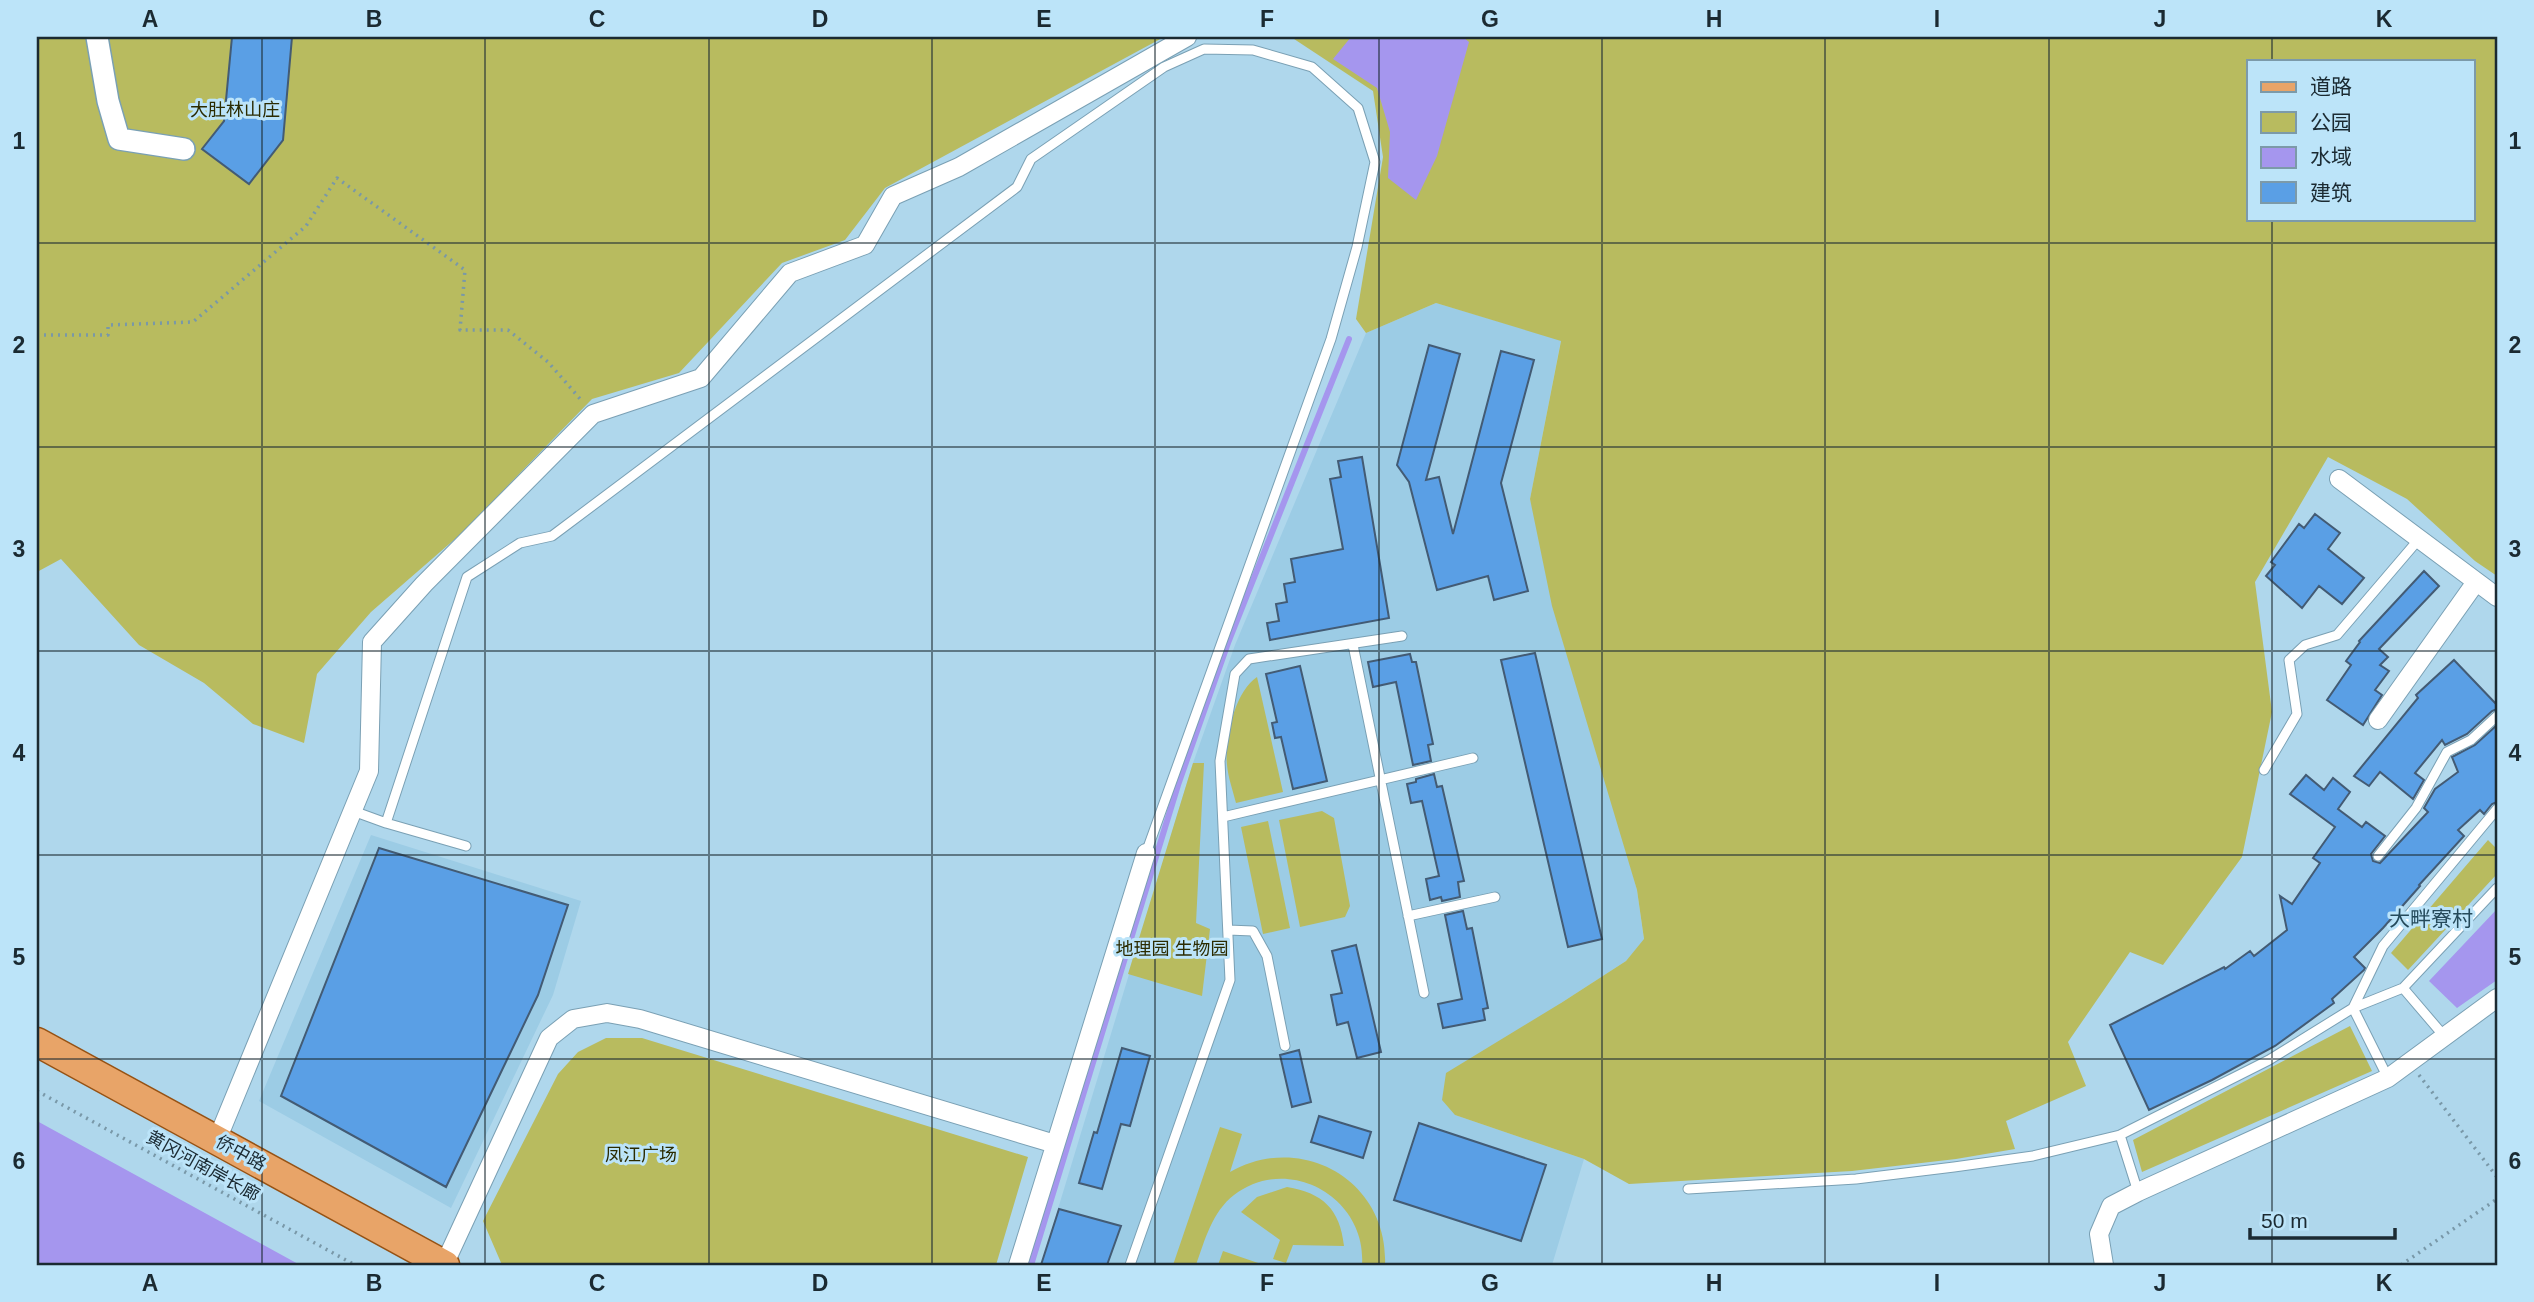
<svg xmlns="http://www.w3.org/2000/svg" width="2534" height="1302" viewBox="0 0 2534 1302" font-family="Helvetica,'Noto Sans SC',sans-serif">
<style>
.built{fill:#9ccce5}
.green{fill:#b8bb5f;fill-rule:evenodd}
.water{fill:#a596ee}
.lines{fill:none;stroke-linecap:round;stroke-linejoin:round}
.stream{stroke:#a596ee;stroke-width:6}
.building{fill:#5a9fe5;stroke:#435b74;stroke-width:2}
.service-casing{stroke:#7aa0b4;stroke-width:11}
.minor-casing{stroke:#7aa0b4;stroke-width:20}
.tertiary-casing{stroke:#7aa0b4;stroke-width:24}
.primary-casing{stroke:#965214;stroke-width:31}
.path{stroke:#7998a8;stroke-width:3.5;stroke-dasharray:2 5;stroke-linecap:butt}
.service{stroke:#fff;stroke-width:9}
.minor{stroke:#fff;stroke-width:18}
.tertiary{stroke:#fff;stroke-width:21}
.primary{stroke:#e8a468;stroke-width:28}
.grid{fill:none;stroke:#1b2a32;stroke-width:2;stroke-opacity:0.55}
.labels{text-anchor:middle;stroke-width:6;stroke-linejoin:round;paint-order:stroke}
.park-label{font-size:18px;fill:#2b2b00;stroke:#bce4f9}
.street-label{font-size:18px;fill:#1b2a32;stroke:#bce4f9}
.quarter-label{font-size:21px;fill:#254a5b;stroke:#bce4f9}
.neatline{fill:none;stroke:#1b2a32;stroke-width:2.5}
.grid-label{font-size:23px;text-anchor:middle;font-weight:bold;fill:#1b2a32}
</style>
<rect width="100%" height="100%" fill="#afd7ec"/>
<path class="built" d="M1436,303L1561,340L1530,499L1637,890L1644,940L1626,961L1561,1003L1455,1115L1584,1159L1552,1265H1041L1193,763L1235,645L1366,333Z
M371,835L581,901L553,995L451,1208L259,1101Z"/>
<path class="green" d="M37,37H1164L885,188L845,240L782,263L679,373L592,399L463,532L371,612L317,674L304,743L253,724L204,683L139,645L61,559L37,572Z
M1291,37H2497V576L2475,561L2407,499L2328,457L2255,582L2272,712L2242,857L2163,965L2130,952L2068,1042L2086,1086L2006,1121L2015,1149L1956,1159L1852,1171L1629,1184L1584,1159L1455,1115L1442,1100L1446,1073L1561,1003L1626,961L1644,939L1637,890L1552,606L1530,499L1561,341L1436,303L1366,333L1356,319L1383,157L1373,91ZM2249,61H2473V219H2249Z
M1257,677L1283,792L1236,803C1233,791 1228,777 1227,765C1224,740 1235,691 1257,677Z
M1193,763H1204L1196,923L1210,929L1202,996L1128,974Z
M1322,811L1334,818L1350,906L1345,917L1300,927L1279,820Z
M1268,821L1290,928L1263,934L1241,827Z
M2488,840L2497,849V874L2408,970L2391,953Z
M2350,1026L2372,1071L2142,1172L2133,1140Z
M606,1038H642L1028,1157L996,1265H502L483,1221L558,1074L578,1052Z
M1220,1127L1242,1134L1230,1172C1302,1131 1389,1181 1385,1265H1362C1367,1198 1289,1153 1234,1195C1212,1212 1205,1240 1196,1265H1173Z
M1287,1187C1323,1193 1340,1209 1344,1246L1293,1245L1286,1263L1273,1259L1280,1240L1241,1212L1257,1197Z
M1223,1251L1264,1265H1218Z"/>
<path class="water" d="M1351,37H1463L1469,42L1437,156L1416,200L1388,178L1390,132L1377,88L1333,59Z
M2497,909V980L2457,1008L2429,981Z
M37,1121L300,1265H37Z"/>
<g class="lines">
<path class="stream" d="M1031,1265L1178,785L1228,643L1349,339"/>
</g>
<path class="building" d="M232,37H292L283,140L249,184L202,149L224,121Z
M1429,345L1460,354L1426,480L1439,477L1453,534L1501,351L1534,360L1501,483L1528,591L1494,600L1488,576L1437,590L1409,482L1397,465Z
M1362,457L1389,618L1270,640L1267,623L1279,621L1276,604L1287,602L1284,584L1295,582L1291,559L1343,549L1330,479L1341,477L1338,461Z
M2315,514L2340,533L2328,549L2364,578L2342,604L2319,586L2302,608L2266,576L2275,565L2271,562L2299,524L2304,528Z
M2424,571L2439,586L2379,649L2388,657L2380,665L2389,671L2375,690L2382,695L2363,725L2327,700L2351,665L2346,661L2360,642L2359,641Z
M1535,653L1602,939L1568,947L1501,660Z
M1410,654L1412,662H1416L1433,744L1428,745L1431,761L1413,765L1396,682L1373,687L1368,662Z
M2454,660L2497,705V709L2492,711L2467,734L2445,745L2442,740L2415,773L2424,780L2413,799L2380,772L2369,786L2354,776L2418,698L2416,695Z
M1300,666L1327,781L1293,789L1281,737L1275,738L1272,723L1277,722L1266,674Z
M2497,725V802L2492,804L2484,814L2480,810L2458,830L2464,836L2419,885L2420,886L2383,928L2354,957L2365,968L2364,970L2332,999L2334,1003L2275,1046L2212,1080L2149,1110L2110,1025L2224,967L2225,969L2250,951L2254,956L2287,930L2280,896L2292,904L2320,863L2313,858L2335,827L2290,794L2306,775L2324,790L2333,778L2350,792L2338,809L2362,827L2366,822L2385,836L2371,854L2373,861L2380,863L2428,812L2424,808L2435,789L2458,772L2452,757L2475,745Z
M1434,774L1437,787L1442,786L1464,881L1458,882L1460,897L1442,901L1441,897L1430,900L1426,879L1439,876L1422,801L1411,803L1407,784L1416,782V779Z
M379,848L568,905L538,995L446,1187L281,1096Z
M1463,911L1467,929L1472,928L1488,1008L1483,1009L1485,1020L1443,1028L1438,1004L1462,999L1445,915Z
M1356,945L1381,1052L1357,1058L1348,1022L1337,1025L1331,995L1342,993L1332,951Z
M1122,1048L1150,1056L1130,1126L1121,1124L1102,1189L1079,1183L1094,1132L1097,1133Z
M1299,1050L1311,1102L1292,1107L1280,1055Z
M1319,1116L1371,1132L1363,1158L1311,1142Z
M1419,1123L1546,1165L1521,1241L1394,1200Z
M1059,1209L1121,1226L1107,1265H1041Z"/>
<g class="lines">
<defs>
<path id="service" d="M1353,645L1424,993
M2264,770L2297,714L2289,660L2305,645L2337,635L2419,539
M353,811L386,823L467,577L520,543L552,536L1017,187L1031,159L1164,67L1204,49L1253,50L1312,67L1358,108L1375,162L1357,247L1331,339L1146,853
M1223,817L1473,758
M386,823L466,846
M2378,856L2416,808L2447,752L2471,740L2497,716
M1408,916L1495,897
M1228,930L1253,931L1267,956L1285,1046
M2403,988L2444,1036
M2388,1078L2353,1008L2383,946L2497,809
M2120,1135L2138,1192
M1688,1189L1856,1179L1954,1167L2033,1156L2120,1135L2269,1060L2353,1008L2403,988L2497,888
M1130,1265L1230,980L1220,761L1235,674L1249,659L1402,636"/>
<path id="minor" d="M2339,479L2497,597
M2378,720L2476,582
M217,1140L369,771L372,642L424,584L593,414L701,378L790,273L865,245L893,196L959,167L1187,37
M444,1265L549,1038L573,1019L607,1013L640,1019L1055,1144
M1018,1265L1146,853
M2104,1265L2099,1234L2111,1206L2138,1192L2388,1078L2497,998"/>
<path id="tertiary" d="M97,37L108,101L119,139L184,149"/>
<path id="primary" d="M37,1042L445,1265"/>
</defs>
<use href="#service" class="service-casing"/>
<use href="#minor" class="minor-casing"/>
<use href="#tertiary" class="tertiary-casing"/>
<use href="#primary" class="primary-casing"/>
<path class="path" d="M37,335H108V325L193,322L306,226L337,178L465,270L460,330H508L548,362L582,401
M2419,1075L2497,1177
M37,1091L355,1265
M2401,1265L2497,1199"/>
<use href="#service" class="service"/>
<use href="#minor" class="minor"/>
<use href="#tertiary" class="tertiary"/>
<use href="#primary" class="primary"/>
</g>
<path class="grid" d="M262,37V1265M485,37V1265M709,37V1265M932,37V1265M1155,37V1265M1379,37V1265M1602,37V1265M1825,37V1265M2049,37V1265M2272,37V61M2272,219V1265M37,243H2497M37,447H2497M37,651H2497M37,855H2497M37,1059H2497"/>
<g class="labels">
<g class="park-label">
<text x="235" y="116">大肚林山庄</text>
<text x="1172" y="955">地理园 生物园</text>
<text x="641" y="1161">凤江广场</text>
</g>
<g class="street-label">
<text transform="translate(241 1153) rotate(29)" y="6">侨中路</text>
<text transform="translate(203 1166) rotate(29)" y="6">黄冈河南岸长廊</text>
</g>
<g class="quarter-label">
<text x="2431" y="926">大畔寮村</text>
</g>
</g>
<rect width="2534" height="1302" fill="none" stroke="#bce4f9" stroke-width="77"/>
<rect x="2247" y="60" width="228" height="161" fill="#bce4f9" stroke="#7c9aa9" stroke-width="2"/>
<rect x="2261" y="82" width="35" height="10" fill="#e8a468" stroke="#7c9aa9" stroke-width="2"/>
<text x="2310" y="94" font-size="21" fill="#1b2a32">道路</text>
<rect x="2261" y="112" width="35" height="21" fill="#b8bb5f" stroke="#7c9aa9" stroke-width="2"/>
<text x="2310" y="130" font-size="21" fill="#1b2a32">公园</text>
<rect x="2261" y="147" width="35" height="21" fill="#a596ee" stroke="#7c9aa9" stroke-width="2"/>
<text x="2310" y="164" font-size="21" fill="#1b2a32">水域</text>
<rect x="2261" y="182" width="35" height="21" fill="#5a9fe5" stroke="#7c9aa9" stroke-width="2"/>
<text x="2310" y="200" font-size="21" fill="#1b2a32">建筑</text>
<path d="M2250 1228v10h145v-10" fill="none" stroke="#1b2a32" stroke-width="3.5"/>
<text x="2261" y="1228" font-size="21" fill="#1b2a32" stroke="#bce4f9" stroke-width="5" paint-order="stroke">50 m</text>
<rect x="38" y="38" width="2458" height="1226" class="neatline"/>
<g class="grid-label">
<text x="150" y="27">A</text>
<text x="374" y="27">B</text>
<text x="597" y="27">C</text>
<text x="820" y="27">D</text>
<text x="1044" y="27">E</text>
<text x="1267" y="27">F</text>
<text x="1490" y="27">G</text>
<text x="1714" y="27">H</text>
<text x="1937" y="27">I</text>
<text x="2160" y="27">J</text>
<text x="2384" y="27">K</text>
<text x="19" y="149">1</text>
<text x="2515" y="149">1</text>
<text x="19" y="353">2</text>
<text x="2515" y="353">2</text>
<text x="19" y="557">3</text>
<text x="2515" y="557">3</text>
<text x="19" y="761">4</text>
<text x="2515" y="761">4</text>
<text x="19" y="965">5</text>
<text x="2515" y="965">5</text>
<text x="19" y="1169">6</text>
<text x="2515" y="1169">6</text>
<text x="150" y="1291">A</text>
<text x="374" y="1291">B</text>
<text x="597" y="1291">C</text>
<text x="820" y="1291">D</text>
<text x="1044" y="1291">E</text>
<text x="1267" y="1291">F</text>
<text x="1490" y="1291">G</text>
<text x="1714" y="1291">H</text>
<text x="1937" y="1291">I</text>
<text x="2160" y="1291">J</text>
<text x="2384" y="1291">K</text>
</g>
</svg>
